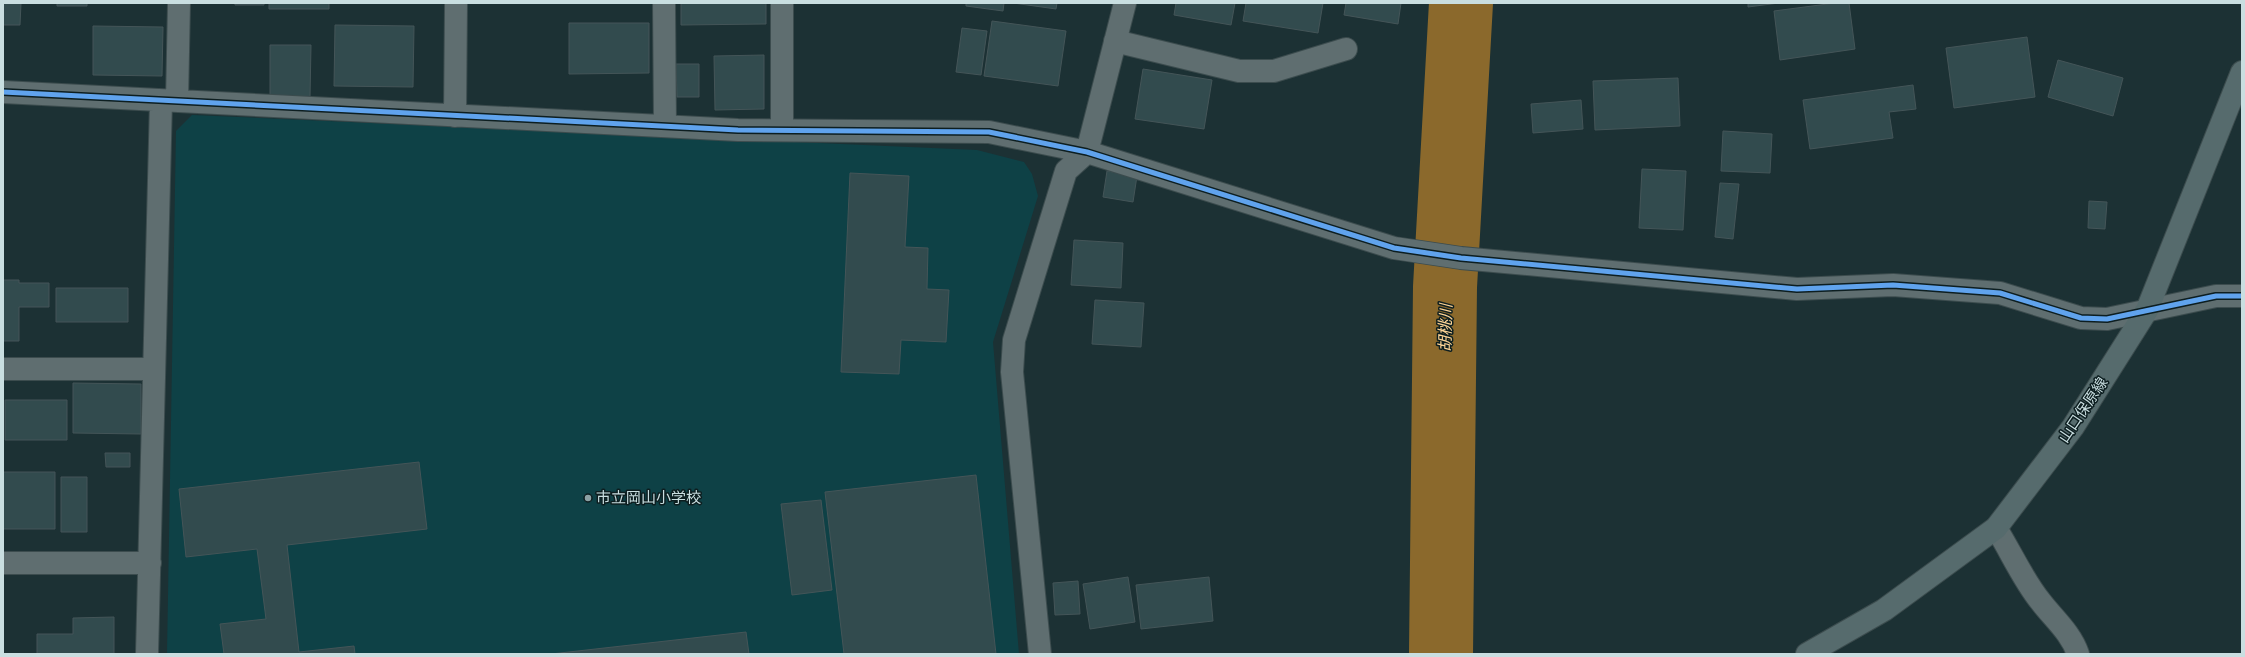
<svg xmlns="http://www.w3.org/2000/svg" width="2245" height="657" viewBox="0 0 2245 657" font-family="'Exo 2','Noto Sans JP',sans-serif">
<style>
.built{fill:#0e4146}
.lines{fill:none;stroke-linecap:round;stroke-linejoin:round}
.river{stroke:#8b692c;stroke-width:64}
.building{fill:#324b4e;stroke:#445558}
.minor-casing{stroke:#3c4c4e;stroke-width:24}
.major-casing{stroke:#3c4c4e;stroke-width:24}
.minor{stroke:#5f6e70;stroke-width:22}
.major{stroke:#566b6d;stroke-width:22}
.cycleway-casing{stroke:#0d1e20;stroke-width:8}
.cycleway{stroke:#60a3ed;stroke-width:5}
.poi-dot{fill:#8ca1a4;stroke:#0d1e20;stroke-width:1.5}
.labels{text-anchor:middle;stroke-width:3;stroke-linejoin:round;paint-order:stroke}
.street-label{font-size:15px;fill:#c9dee0;stroke:#0d1e20}
.poi-label{font-size:15px;fill:#c9dee0;stroke:#0d1e20;text-anchor:start}
.water-label{font-size:16px;font-style:italic;fill:#fdd496;stroke:#0d1e20}
</style>
<rect width="100%" height="100%" fill="#1c3134"/>
<path class="built" d="M192,115L977,150L1024,162L1032,174L1038,196L993,342L1019,654H167L176,131Z"/>
<g class="lines">
<path class="river" d="M1441,654L1445,287L1461,3"/>
</g>
<path class="building" d="M3,3H21L20,25H3Z
M57,3H87V6H57Z
M235,3H264V5H235Z
M269,3H329V9H269Z
M681,3H766V24L681,25Z
M966,3H1004L1003,11L966,6Z
M1013,3H1057L1056,9Z
M1176,3H1235L1231,25L1174,15Z
M1246,3H1323L1318,33L1243,21Z
M1346,3H1401L1398,24L1344,15Z
M1748,3H1779L1748,7Z
M1835,3H1849L1855,49L1780,60L1774,11Z
M992,21L1066,31L1058,86L984,76Z
M569,23H649V73L569,74Z
M335,25L414,26L413,87L334,86Z
M93,26L163,27L162,76L93,75Z
M962,28L987,31L981,75L956,72Z
M2027,37L2035,97L1954,108L1946,48Z
M270,45H311L310,97H270Z
M764,55V109L715,110L714,56Z
M2058,60L2123,78L2113,116L2048,97Z
M676,64H699V97H677Z
M1143,69L1212,80L1204,129L1135,119Z
M1678,78L1680,126L1595,130L1593,81Z
M1913,85L1916,109L1889,112L1893,138L1810,149L1803,100Z
M1581,100L1583,129L1533,133L1531,104Z
M1723,131L1772,134L1770,173L1721,171Z
M1642,169L1686,171L1683,230L1639,228Z
M1107,171L1137,176L1133,202L1103,197Z
M850,173L909,176L905,247L928,248L927,289L949,290L946,342L901,340L899,374L841,372Z
M1720,183L1739,184L1733,239L1715,237Z
M2089,201L2107,202L2105,229L2088,228Z
M1074,240L1123,243L1121,288L1071,285Z
M3,280H19V283H49V307H19V341H3Z
M56,288H128V322H56Z
M1095,300L1144,303L1141,347L1092,344Z
M73,383L141,384V434L73,433Z
M5,400H67V440H5Z
M105,453H130V467H106Z
M419,462L427,529L287,545L299,652L354,646L355,654H224L220,624L266,619L257,549L186,557L179,489Z
M3,472H55V529H3Z
M976,475L996,654H844L825,492Z
M61,477H87V532H61Z
M821,500L832,590L792,595L781,504Z
M1128,577L1135,622L1090,629L1083,584Z
M1209,577L1213,621L1141,629L1136,585Z
M1078,581L1080,614L1055,615L1053,583Z
M114,617V654H37V634H73V618Z
M746,632L749,654H551Z"/>
<g class="lines">
<defs>
<path id="minor" d="M664,3L665,126
M782,3V130
M1115,41L1239,71H1274L1346,49
M3,92L738,130L989,132L1087,152L1394,248L1461,258L1797,289L1893,285L2000,293L2081,318L2107,319L2216,296H2242
M177,101L179,3
M455,116L456,3
M3,369H154
M1996,528C2011,552 2023,580 2041,602C2054,619 2071,633 2078,654
M3,563H150
M147,654L161,101
M1040,654L1012,372L1014,340L1066,171L1087,152L1125,3"/>
<path id="major" d="M1807,654L1884,610L1996,528L2073,427L2147,310L2242,72"/>
</defs>
<use href="#minor" class="minor-casing"/>
<use href="#major" class="major-casing"/>
<use href="#minor" class="minor"/>
<use href="#major" class="major"/>
<defs>
<path id="cycleway" d="M3,92L738,130L989,132L1087,152L1394,248L1461,258L1797,289L1893,285L2000,293L2081,318L2107,319L2216,296H2242"/>
</defs>
<use href="#cycleway" class="cycleway-casing"/>
<use href="#cycleway" class="cycleway"/>
</g>
<circle class="poi-dot" cx="588" cy="498" r="4"/>
<g class="labels">
<g class="street-label">
<text transform="translate(2083 410) rotate(-56)" y="5">山口保原線</text>
</g>
<g class="poi-label">
<text x="596" y="503">市立岡山小学校</text>
</g>
<g class="water-label">
<text transform="translate(1445 328) rotate(-89)" y="6">胡桃川</text>
</g>
</g>
<rect width="2245" height="657" fill="none" stroke="#c9dee0" stroke-width="8"/>
</svg>
